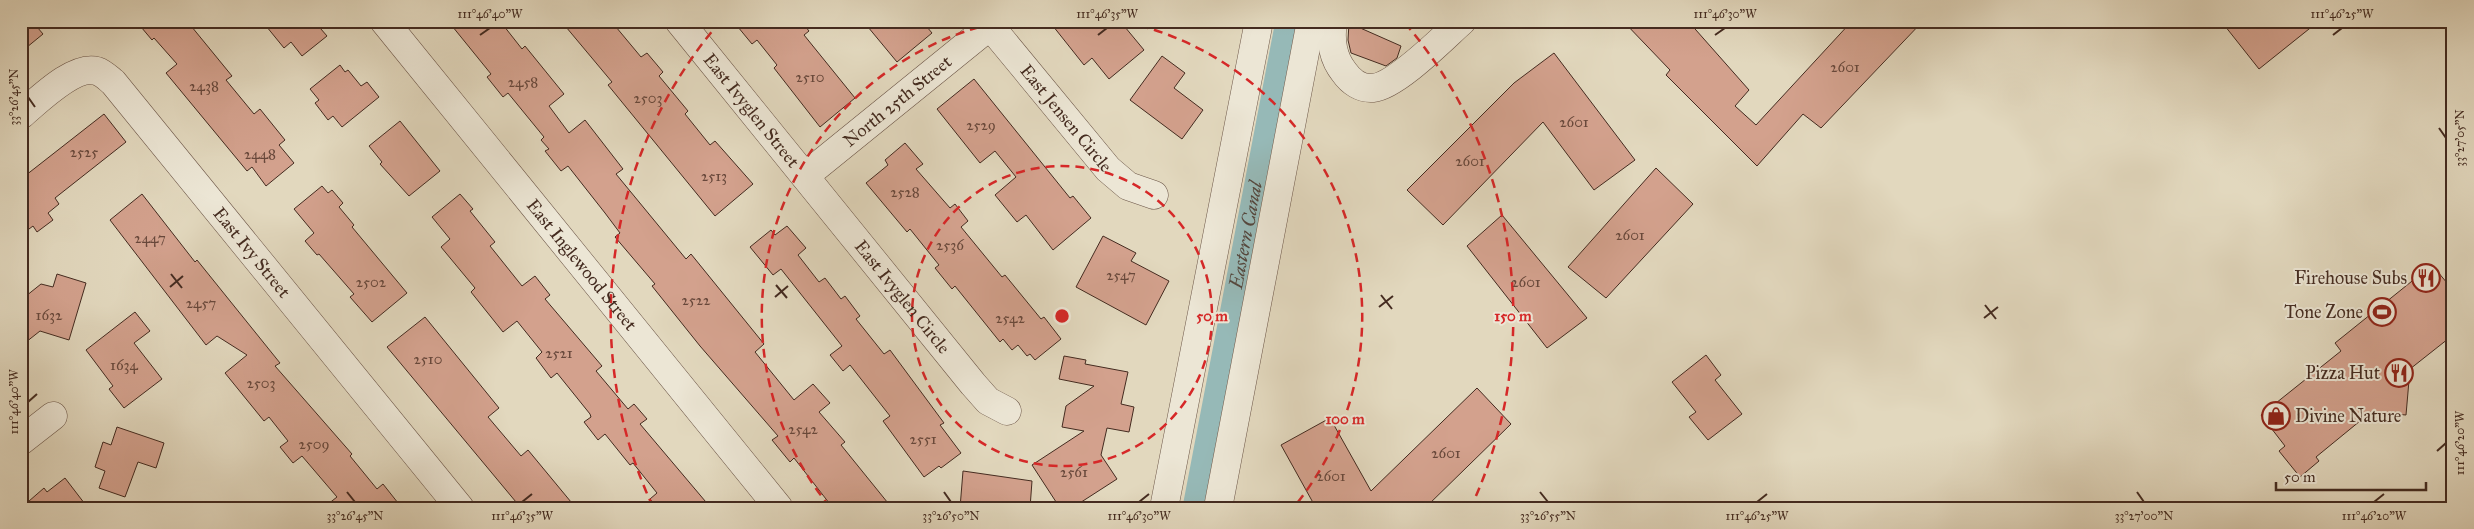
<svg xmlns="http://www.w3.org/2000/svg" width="2474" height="529" viewBox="0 0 2474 529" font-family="'IM FELL Great Primer',serif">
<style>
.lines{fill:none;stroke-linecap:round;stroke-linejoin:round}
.canal{stroke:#96b9b7;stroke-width:21}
.building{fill:#d3a18d;stroke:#442b20}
.minor-casing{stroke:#6c5648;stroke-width:29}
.minor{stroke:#ece6d5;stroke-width:28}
.ticks{fill:none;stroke:#442b20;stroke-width:2}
.ring{fill:none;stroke:#d62828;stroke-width:2.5;stroke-dasharray:9 6}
.labels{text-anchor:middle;stroke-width:4;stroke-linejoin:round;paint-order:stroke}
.number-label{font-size:15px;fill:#68483b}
.street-label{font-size:18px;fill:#442b20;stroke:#ece6d5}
.poi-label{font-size:18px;fill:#442b20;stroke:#ece6d5;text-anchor:end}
.water-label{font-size:19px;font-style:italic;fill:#54473e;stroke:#ece6d5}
.centre{fill:#d62828;stroke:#ece6d5;stroke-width:2.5}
.ring-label{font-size:15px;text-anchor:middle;font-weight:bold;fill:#d62828;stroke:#ece6d5;stroke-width:4;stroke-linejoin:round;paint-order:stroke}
.neatline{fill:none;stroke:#442b20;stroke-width:2}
.ticks-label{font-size:12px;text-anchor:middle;fill:#442b20}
</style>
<rect width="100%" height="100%" fill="#e2d8be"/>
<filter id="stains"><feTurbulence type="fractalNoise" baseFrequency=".004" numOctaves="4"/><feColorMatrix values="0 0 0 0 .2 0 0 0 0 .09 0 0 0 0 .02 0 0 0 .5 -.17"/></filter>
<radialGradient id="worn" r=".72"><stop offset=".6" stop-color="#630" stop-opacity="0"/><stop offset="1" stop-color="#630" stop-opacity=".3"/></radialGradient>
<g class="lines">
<path class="canal" id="s1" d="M1193,508L1286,21"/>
</g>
<path class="building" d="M28,21H32L43,34L21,52V27Z
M136,21H187L232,76L226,80L254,114L260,109L285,140L279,145L294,163L266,186L252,167L247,171L166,73L177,64L154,38L152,40Z
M262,21H314L327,36L302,56L291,42L284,48Z
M448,21H500L522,49L525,46L564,94L549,106L569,133L585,120L623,169L616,174L686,259L691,254L764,344L755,352L794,400L813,384L830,403L819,412L845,442L841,445L892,508H833L794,458L790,462L772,440L778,436L700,346L652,286L655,284L615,237L620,233L605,213L568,166L561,171L545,151L549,149L541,140L544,137L508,93L503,97L487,77L491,74Z
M561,21H611L641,57L647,53L663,72L659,76L688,111L685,114L710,145L715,141L753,184L715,216L608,85L612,82Z
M733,21H801L809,31L804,35L855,98L820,127L774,68L777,65L757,40L752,44Z
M863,21H922L932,33L897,62Z
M1049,21H1120L1144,50L1109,79L1092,58L1084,65Z
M1623,21H1688L1749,90L1735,106L1756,125L1852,21H1923L1821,128L1803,114L1757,166L1666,75L1670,70Z
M2221,21H2319L2259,69Z
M1349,23L1401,46L1397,58L1386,66L1351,53L1348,40Z
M1554,53L1635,160L1594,190L1543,122L1443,225L1407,190L1514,83Z
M1162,56L1185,73L1174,88L1203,110L1182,139L1130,100Z
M340,65L345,72L348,70L361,86L367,82L379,97L342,127L333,116L328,120L315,103L319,100L310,89Z
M974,79L1070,198L1073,196L1091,218L1053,250L1026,215L1017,222L995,195L1016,177L995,151L980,163L937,109Z
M104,114L126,142L55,198L59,204L48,213L53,220L37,232L33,226L21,235V179Z
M400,121L440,171L409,196L380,164L382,162L369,146Z
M905,143L923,164L916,169L950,208L955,204L968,221L961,227L1002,277L1005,275L1041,319L1044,317L1061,339L1035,360L1030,354L1027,356L1018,345L1012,350L1003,339L1000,342L955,286L952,289L935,268L939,265L910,229L907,232L866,183L888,165L885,160Z
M1656,168L1693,204L1606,298L1568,267Z
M322,186L328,193L332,190L343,203L339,207L354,225L352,227L407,293L372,322L350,297L354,294L319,254L317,255L305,241L314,233L294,209Z
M142,194L195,262L197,260L280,363L275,366L352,454L350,456L377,489L383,484L402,508H323L337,497L302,456L293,463L280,447L288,441L269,417L264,421L225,373L247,355L217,336L206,345L110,220Z
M460,194L473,209L470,211L495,242L490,246L522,286L535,276L550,295L545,299L602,366L596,371L628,409L634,404L647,419L640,424L711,508H657L650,499L657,493L633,463L630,465L605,434L598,440L584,422L591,417L590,414L557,373L551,378L536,358L542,352L517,321L503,332L471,292L475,288L441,247L450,239L432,217Z
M1502,215L1587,318L1547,348L1467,246Z
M787,226L806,248L798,255L819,282L825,278L841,299L845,296L860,316L856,319L884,354L890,350L944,423L940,425L961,453L941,468L939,466L924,477L883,421L890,416L850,365L843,371L830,355L842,346L781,269L773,275L750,247L771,230L775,235Z
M1103,236L1136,253L1131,261L1169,281L1146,325L1076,287Z
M2432,265L2453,290V335L2410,369L2406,415L2371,412L2316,457L2319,461L2300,477L2279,451L2285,446L2261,415L2341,351L2335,343Z
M57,274L86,283L69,340L40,331L21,346V300L41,284L53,287Z
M135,312L150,331L134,343L162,379L124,408L109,389L113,386L86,350Z
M425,317L499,408L488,417L521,456L528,450L576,508H521L387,347Z
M1706,355L1721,375L1715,380L1742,414L1708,440L1689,417L1696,412L1672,382Z
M1064,356L1086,360L1085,364L1128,372L1121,404L1134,407L1129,432L1107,428L1101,455L1117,479L1072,508H1060L1032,465L1084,431L1062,427L1066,406L1094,386L1059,379Z
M1477,388L1511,424L1425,508H1316L1281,445L1330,418L1371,491Z
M117,427L164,443L156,468L138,462L125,497L99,488L105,471L95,467L103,442L111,445Z
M963,471L1032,481L1030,508H960Z
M65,478L88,508H21L44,488L47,492Z"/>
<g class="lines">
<defs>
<g id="minor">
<path id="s2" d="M384,21L779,508"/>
<path id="s3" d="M679,21L973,384L988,401L1007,411"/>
<path id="s4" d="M986,21L1108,169L1128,186L1154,195"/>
<path d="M1333,21C1330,40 1332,57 1344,72C1351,82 1361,89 1373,88C1396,86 1444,37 1462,21"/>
<path id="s5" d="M21,115C38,101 74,64 97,71C103,73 108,78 113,82L460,508"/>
<path id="s6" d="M805,176L990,26"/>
<path d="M21,441L53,416"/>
<path d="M1164,508L1259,21"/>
<path d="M1218,508L1311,21"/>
</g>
</defs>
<use href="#minor" class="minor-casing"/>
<use href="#minor" class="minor"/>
</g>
<path class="ticks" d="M480,35L490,28M1098,35L1107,28M1715,35L1725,28M2333,35L2342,28M28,97L35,107M2439,128L2446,138M171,274L182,288M776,285L787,298M170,287L183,276M1381,295L1392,309M775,297L788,286M1985,305L1996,319M1379,307L1393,296M1984,318L1998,307M28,402L37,394M2437,451L2446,443M347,492L355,502M944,492L951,502M1540,492L1548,502M2137,492L2144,502M522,502L532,494M1139,502L1149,494M1757,502L1767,494M2374,502L2384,494"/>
<g class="ring">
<circle cx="1062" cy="316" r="150"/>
<path d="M830 507A301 301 0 0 1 999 22M1125 22A301 301 0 0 1 1294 507"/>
<path d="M653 507A451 451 0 0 1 719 23M1405 23A451 451 0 0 1 1471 507"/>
</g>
<defs>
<symbol id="restaurant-ring" viewBox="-11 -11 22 22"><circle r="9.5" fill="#ece6d5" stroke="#8f2418" stroke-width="1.5"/><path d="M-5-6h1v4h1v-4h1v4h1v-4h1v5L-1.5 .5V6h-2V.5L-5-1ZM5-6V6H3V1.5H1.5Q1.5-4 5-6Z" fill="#8f2418"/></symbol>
<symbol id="stadium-ring" viewBox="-11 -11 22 22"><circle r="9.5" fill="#ece6d5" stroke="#8f2418" stroke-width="1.5"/><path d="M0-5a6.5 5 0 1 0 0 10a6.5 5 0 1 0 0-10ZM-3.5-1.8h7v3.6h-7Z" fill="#8f2418"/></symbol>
<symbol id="shop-ring" viewBox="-11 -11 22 22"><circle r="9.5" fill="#ece6d5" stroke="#8f2418" stroke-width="1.5"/><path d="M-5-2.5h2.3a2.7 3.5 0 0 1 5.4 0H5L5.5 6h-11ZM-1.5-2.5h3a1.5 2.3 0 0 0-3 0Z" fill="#8f2418"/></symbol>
</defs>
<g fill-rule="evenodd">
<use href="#restaurant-ring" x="2410" y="262" width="32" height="32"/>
<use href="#stadium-ring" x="2366" y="296" width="32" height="32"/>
<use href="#restaurant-ring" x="2383" y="357" width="32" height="32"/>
<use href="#shop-ring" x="2260" y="400" width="32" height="32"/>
</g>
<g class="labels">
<g class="number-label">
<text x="1845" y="72">2601</text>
<text x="810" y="82">2510</text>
<text x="523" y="87">2458</text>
<text x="204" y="91">2438</text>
<text x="648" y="103">2503</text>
<text x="1574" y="127">2601</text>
<text x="981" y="130">2529</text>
<text x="84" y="157">2525</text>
<text x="260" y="159">2448</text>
<text x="1470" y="166">2601</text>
<text x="714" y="181">2513</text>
<text x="905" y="197">2528</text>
<text x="1630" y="240">2601</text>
<text x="150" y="243">2447</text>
<text x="950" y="250">2536</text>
<text x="1121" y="280">2547</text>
<text x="371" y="287">2502</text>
<text x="1526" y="287">2601</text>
<text x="696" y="305">2522</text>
<text x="201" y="308">2457</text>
<text x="49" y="320">1632</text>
<text x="1010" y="323">2542</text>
<text x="559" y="358">2521</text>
<text x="428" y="364">2510</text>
<text x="124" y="370">1634</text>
<text x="261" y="388">2503</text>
<text x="803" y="434">2542</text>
<text x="923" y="444">2551</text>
<text x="314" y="449">2509</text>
<text x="1446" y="458">2601</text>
<text x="1074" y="477">2561</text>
<text x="1331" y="481">2601</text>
</g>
<g class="street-label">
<text dy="6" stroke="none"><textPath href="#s6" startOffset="119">North 25th Street</textPath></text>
<text dy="6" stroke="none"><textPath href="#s3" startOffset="115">East Ivyglen Street</textPath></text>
<text dy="6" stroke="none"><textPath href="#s4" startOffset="126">East Jensen Circle</textPath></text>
<text dy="6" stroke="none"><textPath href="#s5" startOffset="330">East Ivy Street</textPath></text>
<text dy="6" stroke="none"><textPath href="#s2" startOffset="314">East Inglewood Street</textPath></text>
<text dy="6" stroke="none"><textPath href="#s3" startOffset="355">East Ivyglen Circle</textPath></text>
</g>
<g class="poi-label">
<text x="2407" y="284">Firehouse Subs</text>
<text x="2363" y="318">Tone Zone</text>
<text x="2380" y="379">Pizza Hut</text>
<text x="2295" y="422" text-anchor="start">Divine Nature</text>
</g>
<g class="water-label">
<text dy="7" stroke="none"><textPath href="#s1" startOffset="278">Eastern Canal</textPath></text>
</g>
</g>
<circle cx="1062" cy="316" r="8" class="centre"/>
<g class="ring-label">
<text x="1212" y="321">50 m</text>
<text x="1513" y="321">150 m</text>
<text x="1345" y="424">100 m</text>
</g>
<rect width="2474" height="529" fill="none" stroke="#e2d8be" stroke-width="55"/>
<path d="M2276 482v8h150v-8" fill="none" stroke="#442b20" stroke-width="2.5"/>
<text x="2284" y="482" font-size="15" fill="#442b20" stroke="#ece6d5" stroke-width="4" paint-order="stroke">50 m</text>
<rect x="28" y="28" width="2418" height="474" class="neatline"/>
<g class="ticks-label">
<text x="490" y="18">111°46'40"W</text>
<text x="1107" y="18">111°46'35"W</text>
<text x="1725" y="18">111°46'30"W</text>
<text x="2342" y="18">111°46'25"W</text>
<text transform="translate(14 97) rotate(-90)" y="4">33°26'45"N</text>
<text transform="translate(2460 138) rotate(-90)" y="4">33°27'05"N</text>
<text transform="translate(14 402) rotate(-90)" y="4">111°46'40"W</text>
<text transform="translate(2460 443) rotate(-90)" y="4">111°46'20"W</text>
<text x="355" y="520">33°26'45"N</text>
<text x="522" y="520">111°46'35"W</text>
<text x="951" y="520">33°26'50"N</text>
<text x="1139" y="520">111°46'30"W</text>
<text x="1548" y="520">33°26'55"N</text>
<text x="1757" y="520">111°46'25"W</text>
<text x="2144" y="520">33°27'00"N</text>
<text x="2374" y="520">111°46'20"W</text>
</g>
<rect width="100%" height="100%" filter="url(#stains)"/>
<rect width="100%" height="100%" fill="url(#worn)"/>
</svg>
